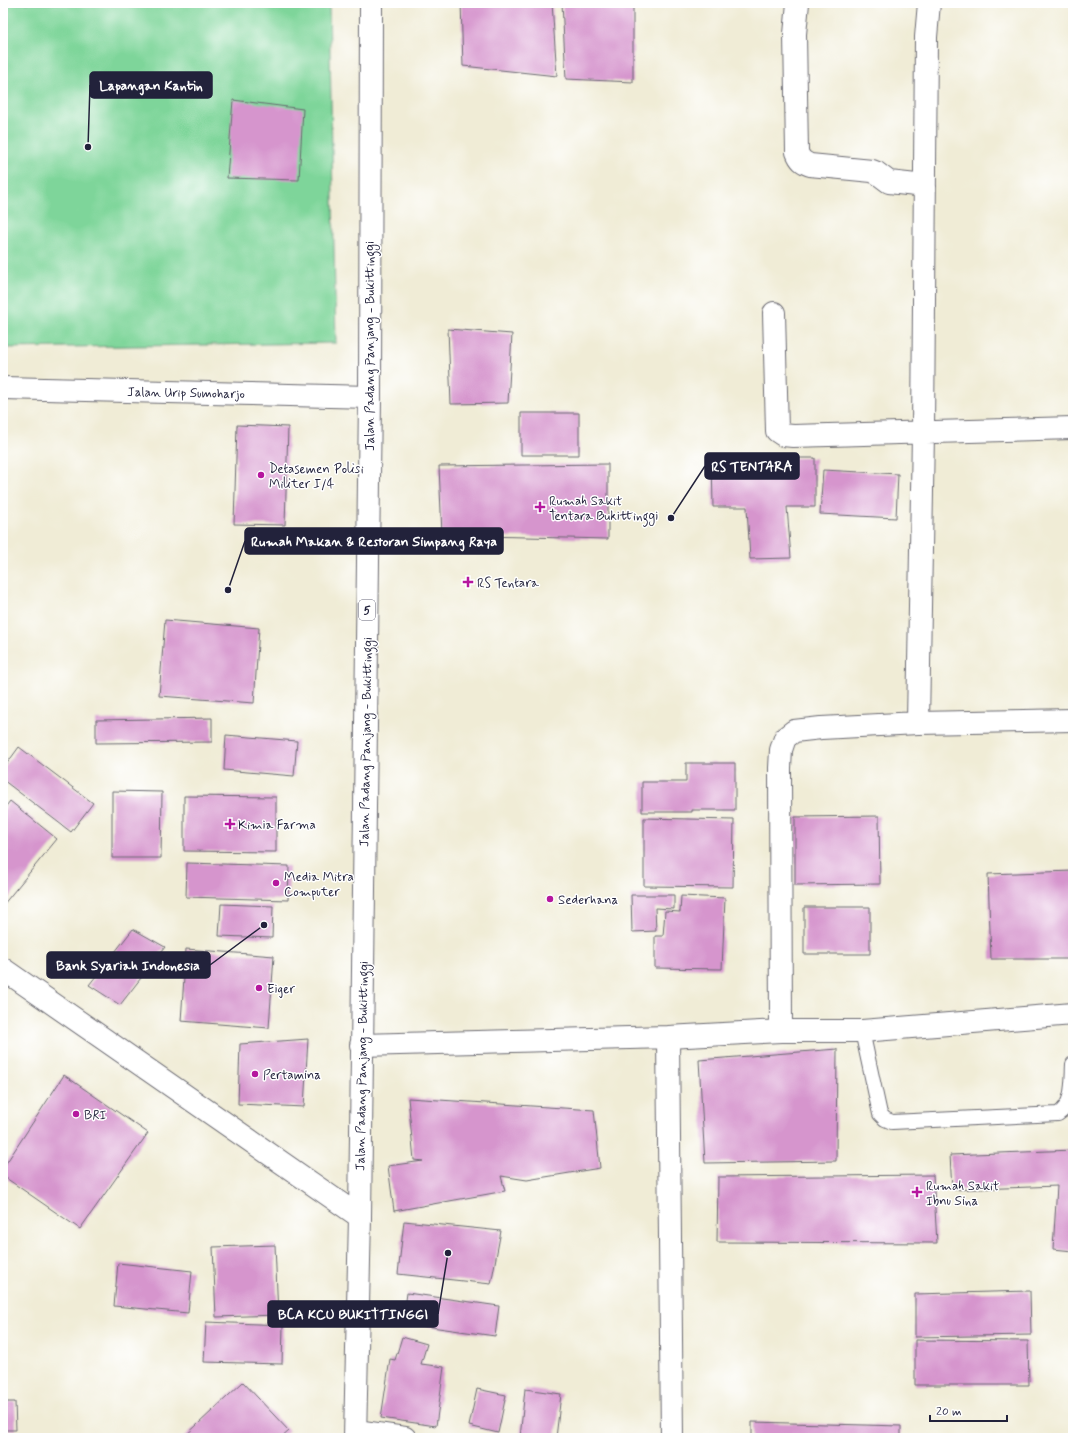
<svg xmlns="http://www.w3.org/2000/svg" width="1076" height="1441" viewBox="0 0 1076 1441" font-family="Mynerve,sans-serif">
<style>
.green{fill:#7ed59a;stroke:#507c6a}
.building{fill:#d695cd}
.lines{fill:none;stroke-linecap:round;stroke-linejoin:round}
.lane-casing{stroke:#6a6971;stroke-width:16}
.street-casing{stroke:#6a6971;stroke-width:24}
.secondary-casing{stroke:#6a6971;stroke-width:24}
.primary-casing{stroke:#6a6971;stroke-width:24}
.highway-casing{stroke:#6a6971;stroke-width:24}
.lane{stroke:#fff;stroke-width:14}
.street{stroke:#fff;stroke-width:22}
.secondary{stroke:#fff;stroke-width:22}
.primary{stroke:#fff;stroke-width:22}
.highway{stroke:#fff;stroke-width:22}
.poi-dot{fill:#b5179e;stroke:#fff;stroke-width:1.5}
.labels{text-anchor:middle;stroke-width:3;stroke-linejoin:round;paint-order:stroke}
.shield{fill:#fff;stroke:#646476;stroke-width:1}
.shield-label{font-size:12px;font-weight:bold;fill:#22223b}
.street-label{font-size:13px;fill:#22223b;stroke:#fff}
.poi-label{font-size:13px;fill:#22223b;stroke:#fff;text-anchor:start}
.leader{fill:none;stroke:#22223b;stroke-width:1.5}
.callout-dot{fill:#22223b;stroke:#fff;stroke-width:1.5}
.callout{fill:#22223b;stroke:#22223b;stroke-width:1.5}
.callout-label{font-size:14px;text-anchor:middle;font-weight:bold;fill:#fff}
</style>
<rect width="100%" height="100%" fill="#fff"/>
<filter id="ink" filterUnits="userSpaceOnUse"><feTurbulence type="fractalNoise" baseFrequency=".025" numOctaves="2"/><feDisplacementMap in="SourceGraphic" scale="8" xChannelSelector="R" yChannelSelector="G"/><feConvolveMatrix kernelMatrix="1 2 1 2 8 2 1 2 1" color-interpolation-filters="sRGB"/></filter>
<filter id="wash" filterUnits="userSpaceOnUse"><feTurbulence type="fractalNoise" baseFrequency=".012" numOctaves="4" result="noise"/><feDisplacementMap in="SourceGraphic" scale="16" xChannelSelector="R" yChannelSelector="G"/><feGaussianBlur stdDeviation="0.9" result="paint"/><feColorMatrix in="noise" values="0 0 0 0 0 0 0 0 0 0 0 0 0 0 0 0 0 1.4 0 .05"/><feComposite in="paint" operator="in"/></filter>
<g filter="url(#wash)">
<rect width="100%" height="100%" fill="#f0ecd6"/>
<path class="green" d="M3,3H329L336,343L3,348Z"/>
<g id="blocks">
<path class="building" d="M461,3H552L557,76L463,66Z
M562,3H633V82L566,79Z
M233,100L303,109L299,180L227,178Z
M448,329L512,334L508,403L451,404Z
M521,413H579V455H521Z
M237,425L288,427L285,525L234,524Z
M712,458H815V507H787L791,558L750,559L747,507H713Z
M608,464V539L442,535L439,466Z
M823,470L898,474L896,518L820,514Z
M165,620L259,628L254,703L159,696Z
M212,718V742L96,743V720Z
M226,735L297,741L294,776L224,770Z
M19,747L93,803L71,832L3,780V769Z
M686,763H735V810H692V812H642V782H686Z
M112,791L162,792L161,858H112Z
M184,796L276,797V852L184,851Z
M10,801L57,839L3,905V810Z
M879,816L880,884L795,885V817Z
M644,818L734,820L733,887L644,886Z
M187,863L289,866L288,900L186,897Z
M1073,871V959H991L988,874Z
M631,895H674V909L655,908L656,931L632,932Z
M681,896L725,898L722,969L655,968V936H663L665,911L680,912Z
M221,904L273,906L272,938L219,936Z
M804,907H870V954H804Z
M133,929L165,947L120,1005L89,985Z
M186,949L274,956L269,1028L181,1021Z
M308,1039L304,1107L238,1104L240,1044Z
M837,1049L836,1161L705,1163L699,1060Z
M64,1075L148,1133L80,1229L3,1176V1168Z
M408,1098L594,1110L600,1168L527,1180L501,1176L505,1191L394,1211L388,1166L423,1161L414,1160Z
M1073,1150V1251L1053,1249L1057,1186L952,1190L950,1155Z
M933,1175L937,1243L717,1242L718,1177Z
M404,1221L501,1231L491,1284L398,1274Z
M275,1245L278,1315L216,1317L213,1247Z
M118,1263L192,1271L188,1313L114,1306Z
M1030,1291L1031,1335L915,1337V1294Z
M407,1293L499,1306L495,1336L403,1323Z
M206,1322L283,1325L282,1364L204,1362Z
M402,1337L427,1344L421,1364L444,1367L436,1426L381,1418L390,1359L395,1360Z
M915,1340L1028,1341L1029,1385H915Z
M243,1382L289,1431L281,1438H183Z
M477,1389L506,1395L498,1433L469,1426Z
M525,1389L561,1394L556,1438H520Z
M3,1402H15L16,1430H3Z
M752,1422L901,1426V1438H752Z"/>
</g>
</g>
<g filter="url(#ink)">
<use href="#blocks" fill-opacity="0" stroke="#6a6971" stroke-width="1"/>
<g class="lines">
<defs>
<path id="lane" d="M862,1031L880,1114L885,1119L892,1122L1058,1114C1074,1104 1072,1081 1073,1064"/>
<path id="street" d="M798,3L795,34L797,152C800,160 803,162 810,165L872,171L877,173L889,182L925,186
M774,313L777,431L783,435L793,436L1073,428
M918,723L923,433L926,37L929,3
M781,1031L780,768L781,750L785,738L794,731L821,728L918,723L1073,720
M668,1037L672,1438
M361,1045L668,1037L781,1031H862L1073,1014
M356,1431L405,1438"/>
<path id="secondary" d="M3,388L370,397"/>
<path id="primary" d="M355,1438L360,1217"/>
<path id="highway" d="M3,969L360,1217
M360,1217L370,397L371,3"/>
</defs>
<use href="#lane" class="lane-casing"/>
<use href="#street" class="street-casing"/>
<use href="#secondary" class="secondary-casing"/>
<use href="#primary" class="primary-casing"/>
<use href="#highway" class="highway-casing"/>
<use href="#lane" class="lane"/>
<use href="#street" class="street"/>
<use href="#secondary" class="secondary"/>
<use href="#primary" class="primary"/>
<use href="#highway" class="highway"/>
</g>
</g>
<g class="poi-dot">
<circle cx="261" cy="475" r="4"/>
<path d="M538 501h4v4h4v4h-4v4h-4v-4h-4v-4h4z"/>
<path d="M466 576h4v4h4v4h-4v4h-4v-4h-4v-4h4z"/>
<path d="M228 818h4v4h4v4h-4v4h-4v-4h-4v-4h4z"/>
<circle cx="276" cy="883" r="4"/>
<circle cx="550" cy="899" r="4"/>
<circle cx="259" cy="988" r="4"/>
<circle cx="255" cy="1074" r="4"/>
<circle cx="76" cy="1114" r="4"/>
<path d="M915 1186h4v4h4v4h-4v4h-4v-4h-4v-4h4z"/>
</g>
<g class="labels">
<rect class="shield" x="359" y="600" width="16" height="20" rx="3"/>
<g class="shield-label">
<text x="367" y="614">5</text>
</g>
<g class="street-label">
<text transform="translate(369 346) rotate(-90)" y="5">Jalan Padang Panjang - Bukittinggi</text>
<text transform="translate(186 392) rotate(1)" y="5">Jalan Urip Sumoharjo</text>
<text transform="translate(365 742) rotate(-89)" y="5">Jalan Padang Panjang - Bukittinggi</text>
<text transform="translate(361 1066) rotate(-89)" y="5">Jalan Padang Panjang - Bukittinggi</text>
</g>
<g class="poi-label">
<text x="269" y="473">Detasemen Polisi<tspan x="269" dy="15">Militer I/4</tspan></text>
<text x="549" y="505">Rumah Sakit<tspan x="549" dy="15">Tentara Bukittinggi</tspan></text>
<text x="477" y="587">RS Tentara</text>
<text x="238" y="829">Kimia Farma</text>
<text x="284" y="881">Media Mitra<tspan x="284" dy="15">Computer</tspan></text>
<text x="558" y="904">Sederhana</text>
<text x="267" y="993">Eiger</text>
<text x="263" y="1079">Pertamina</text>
<text x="84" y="1119">BRI</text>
<text x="926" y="1190">Rumah Sakit<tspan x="926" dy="15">Ibnu Sina</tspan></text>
</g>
</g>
<path class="leader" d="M88 147L90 85M671 518L705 466M228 590L245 541M264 925L210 965M448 1253L438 1314"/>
<g class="callout-dot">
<circle cx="88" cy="147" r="4"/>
<circle cx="671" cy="518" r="4"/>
<circle cx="228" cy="590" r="4"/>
<circle cx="264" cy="925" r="4"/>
<circle cx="448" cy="1253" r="4"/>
</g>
<g class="callout">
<rect x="90" y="72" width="122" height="26" rx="4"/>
<rect x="705" y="453" width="94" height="26" rx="4"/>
<rect x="245" y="528" width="258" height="26" rx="4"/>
<rect x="47" y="952" width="163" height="26" rx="4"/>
<rect x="268" y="1301" width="170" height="26" rx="4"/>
</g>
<g class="callout-label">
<text x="151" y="90">Lapangan Kantin</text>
<text x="752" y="471">RS TENTARA</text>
<text x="374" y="546">Rumah Makan &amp; Restoran Simpang Raya</text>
<text x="128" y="970">Bank Syariah Indonesia</text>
<text x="353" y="1319">BCA KCU BUKITTINGGI</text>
</g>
<rect width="1076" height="1441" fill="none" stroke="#fff" stroke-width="16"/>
<path d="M930 1415v6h77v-6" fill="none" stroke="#22223b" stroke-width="2"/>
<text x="936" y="1415" font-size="12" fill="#22223b" stroke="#ffffff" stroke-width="3" paint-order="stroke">20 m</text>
</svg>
